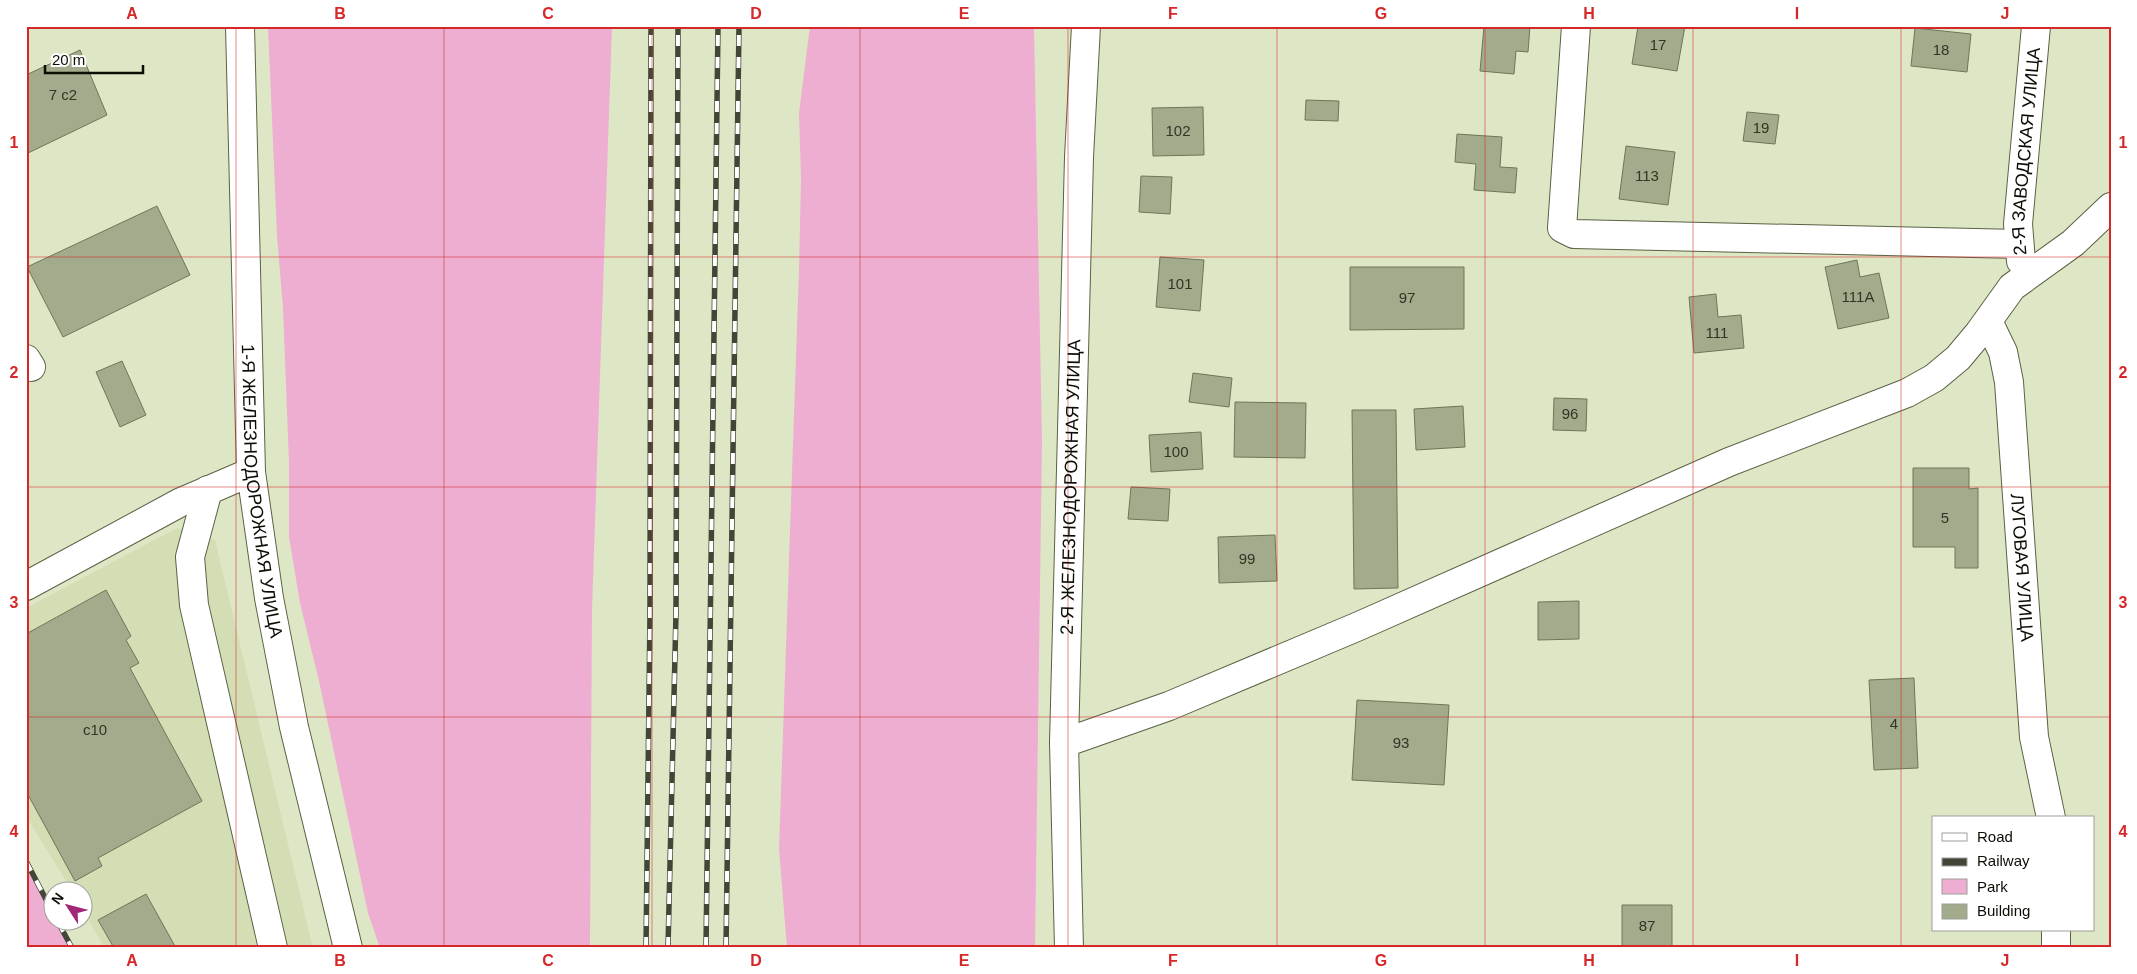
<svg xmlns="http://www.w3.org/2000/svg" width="2137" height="974" viewBox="0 0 2137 974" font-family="Arial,sans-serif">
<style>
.built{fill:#d3deb5}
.green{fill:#eeaed1}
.building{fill:#a2ab8b;stroke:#6e7658}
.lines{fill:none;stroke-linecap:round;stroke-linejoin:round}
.minor-casing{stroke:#5a6144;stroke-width:30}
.minor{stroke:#fff;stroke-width:28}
.rail-casing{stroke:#414636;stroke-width:5.5}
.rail{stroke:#fff;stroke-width:4;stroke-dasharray:11;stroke-linecap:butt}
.grid{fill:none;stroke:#d62828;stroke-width:1;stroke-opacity:0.55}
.labels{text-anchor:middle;stroke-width:4;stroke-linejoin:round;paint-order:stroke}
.number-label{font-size:15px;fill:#313526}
.street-label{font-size:18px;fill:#0b0e04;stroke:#fff}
.neatline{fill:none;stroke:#d62828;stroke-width:2}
.grid-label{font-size:16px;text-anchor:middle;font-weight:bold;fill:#d62828}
</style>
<rect width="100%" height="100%" fill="#dee7c5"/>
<path class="built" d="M177,528L215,540L313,948H104L83,909L82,892L72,891L26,816V608Z"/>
<path class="green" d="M268,26H612L592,610L590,948H380L368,913L319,681L300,603L289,537V463L283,308L277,236Z
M810,26H1034L1042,441L1035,948H787L779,849L799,270L801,178L799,113Z
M26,868L52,912V922H58L74,948H26Z"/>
<path class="building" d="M1484,26H1530L1528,52L1516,51L1514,74L1480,71Z
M1638,26H1685L1677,71L1632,64Z
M1915,28L1971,34L1967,72L1911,66Z
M80,50L107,115L26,154V75Z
M1306,100L1339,101L1338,121L1305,120Z
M1203,107L1204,155L1153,156L1152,108Z
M1747,112L1779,115L1775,144L1743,141Z
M1457,134L1502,137L1500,167L1517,168L1515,193L1474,190L1476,164L1455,162Z
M1626,146L1675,152L1668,205L1619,199Z
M1141,176L1172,177L1170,214L1139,212Z
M157,206L190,275L63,337L27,267Z
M1160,257L1204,260L1200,311L1156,307Z
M1857,260L1860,277L1879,273L1889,318L1838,329L1825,267Z
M1350,267H1464V329L1350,330Z
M1716,294L1718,317L1741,315L1744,348L1694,353L1689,297Z
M122,361L146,415L120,427L96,372Z
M1193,373L1232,378L1229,407L1189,402Z
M1554,398L1587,399L1586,431L1553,430Z
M1235,402L1306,403L1305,458L1234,457Z
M1463,406L1465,447L1416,450L1414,409Z
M1352,410H1396L1398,588L1354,589Z
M1201,432L1203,469L1151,472L1149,435Z
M1913,468H1969V489L1978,488V568H1955V547H1913Z
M1131,487L1170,489L1168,521L1128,519Z
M1275,535L1277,581L1219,583L1218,537Z
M106,590L131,636L126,640L139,663L130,668L202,801L98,858L102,866L75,881L26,791V634Z
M1579,601V639L1538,640V602Z
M1914,678L1918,768L1874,770L1869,680Z
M1357,700L1449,705L1444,785L1352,780Z
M146,894L176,948H114L98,920Z
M1622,905H1672V948H1622Z"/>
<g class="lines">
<defs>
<g id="minor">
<path id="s1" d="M240,26L251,472L269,598L294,727L348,948"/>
<path d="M1576,26L1562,228L1574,234L2019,244"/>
<path id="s2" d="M2021,261L2018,224L2036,26"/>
<path id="s3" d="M1988,321L2003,352L2009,382L2034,737L2051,818"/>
<path d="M26,359L31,367"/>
<path d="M208,490L190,557L194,605L273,948"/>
<path d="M26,586L181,502L251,472"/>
<path d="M1064,743L1169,706L1359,626L1729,462L1907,393L1934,378L1958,358L1979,333L2012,287L2073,243L2111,207"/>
<path d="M2056,930V948"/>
<path id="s4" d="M1069,948L1064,743L1079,157L1086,26"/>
</g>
</defs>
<use href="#minor" class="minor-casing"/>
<use href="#minor" class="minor"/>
<defs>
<path id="rail" d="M26,861L52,911
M58,922L72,948
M646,948L650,613L651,26
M668,948L676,613L678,26
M706,948L718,26
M726,948L739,26"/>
</defs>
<use href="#rail" class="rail-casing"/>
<use href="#rail" class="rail"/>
</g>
<path class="grid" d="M236,26V948M444,26V948M652,26V948M860,26V948M1068,26V948M1277,26V948M1485,26V948M1693,26V948M1901,26V948M26,257H2111M26,487H2111M26,717H2111"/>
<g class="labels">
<g class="number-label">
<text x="1658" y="50">17</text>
<text x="1941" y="55">18</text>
<text x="63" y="100">7 с2</text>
<text x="1761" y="133">19</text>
<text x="1178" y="136">102</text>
<text x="1647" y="181">113</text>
<text x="1180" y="289">101</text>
<text x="1858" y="302">111А</text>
<text x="1407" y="303">97</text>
<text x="1717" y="338">111</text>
<text x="1570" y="419">96</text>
<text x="1176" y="457">100</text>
<text x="1945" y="523">5</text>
<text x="1247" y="564">99</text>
<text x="1894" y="729">4</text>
<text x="95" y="735">с10</text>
<text x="1401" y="748">93</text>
<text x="1647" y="931">87</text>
</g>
<g class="street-label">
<text dy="6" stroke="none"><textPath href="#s2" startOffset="110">2-Я ЗАВОДСКАЯ УЛИЦА</textPath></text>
<text dy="6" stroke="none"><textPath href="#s4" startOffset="461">2-Я ЖЕЛЕЗНОДОРОЖНАЯ УЛИЦА</textPath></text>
<text dy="6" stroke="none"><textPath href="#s1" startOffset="466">1-Я ЖЕЛЕЗНОДОРОЖНАЯ УЛИЦА</textPath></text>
<text dy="6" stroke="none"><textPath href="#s3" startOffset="251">ЛУГОВАЯ УЛИЦА</textPath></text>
</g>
</g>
<rect width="2137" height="974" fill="none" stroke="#ffffff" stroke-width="55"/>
<rect x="1932" y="816" width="162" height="115" fill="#ffffff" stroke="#9d9f9b"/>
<rect x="1942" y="833" width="25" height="8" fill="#ffffff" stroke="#9d9f9b"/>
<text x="1977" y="842" font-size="15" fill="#0b0e04">Road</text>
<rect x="1942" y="858" width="25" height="8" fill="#414636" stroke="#9d9f9b"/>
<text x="1977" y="866" font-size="15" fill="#0b0e04">Railway</text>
<rect x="1942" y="879" width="25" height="15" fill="#eeaed1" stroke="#9d9f9b"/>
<text x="1977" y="892" font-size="15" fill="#0b0e04">Park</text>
<rect x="1942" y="904" width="25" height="15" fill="#a2ab8b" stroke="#9d9f9b"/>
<text x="1977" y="916" font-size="15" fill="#0b0e04">Building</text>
<g transform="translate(68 906) rotate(306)"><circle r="24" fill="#ffffff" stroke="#9d9f9b"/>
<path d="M0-4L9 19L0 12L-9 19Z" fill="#a42679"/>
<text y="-8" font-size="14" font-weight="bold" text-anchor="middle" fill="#0b0e04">N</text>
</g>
<path d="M45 65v8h98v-8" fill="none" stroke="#0b0e04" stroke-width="2.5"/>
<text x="52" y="65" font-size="15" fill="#0b0e04" stroke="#ffffff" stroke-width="4" paint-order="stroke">20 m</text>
<rect x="28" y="28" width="2082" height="918" class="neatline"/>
<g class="grid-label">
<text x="132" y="19">A</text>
<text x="340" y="19">B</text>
<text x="548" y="19">C</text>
<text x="756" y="19">D</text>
<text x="964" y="19">E</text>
<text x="1173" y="19">F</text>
<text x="1381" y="19">G</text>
<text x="1589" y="19">H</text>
<text x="1797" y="19">I</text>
<text x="2005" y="19">J</text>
<text x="14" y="148">1</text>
<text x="2123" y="148">1</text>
<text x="14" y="378">2</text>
<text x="2123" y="378">2</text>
<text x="14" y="608">3</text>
<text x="2123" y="608">3</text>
<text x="14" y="837">4</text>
<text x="2123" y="837">4</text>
<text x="132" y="966">A</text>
<text x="340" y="966">B</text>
<text x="548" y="966">C</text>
<text x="756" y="966">D</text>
<text x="964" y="966">E</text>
<text x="1173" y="966">F</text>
<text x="1381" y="966">G</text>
<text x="1589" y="966">H</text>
<text x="1797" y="966">I</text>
<text x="2005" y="966">J</text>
</g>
</svg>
